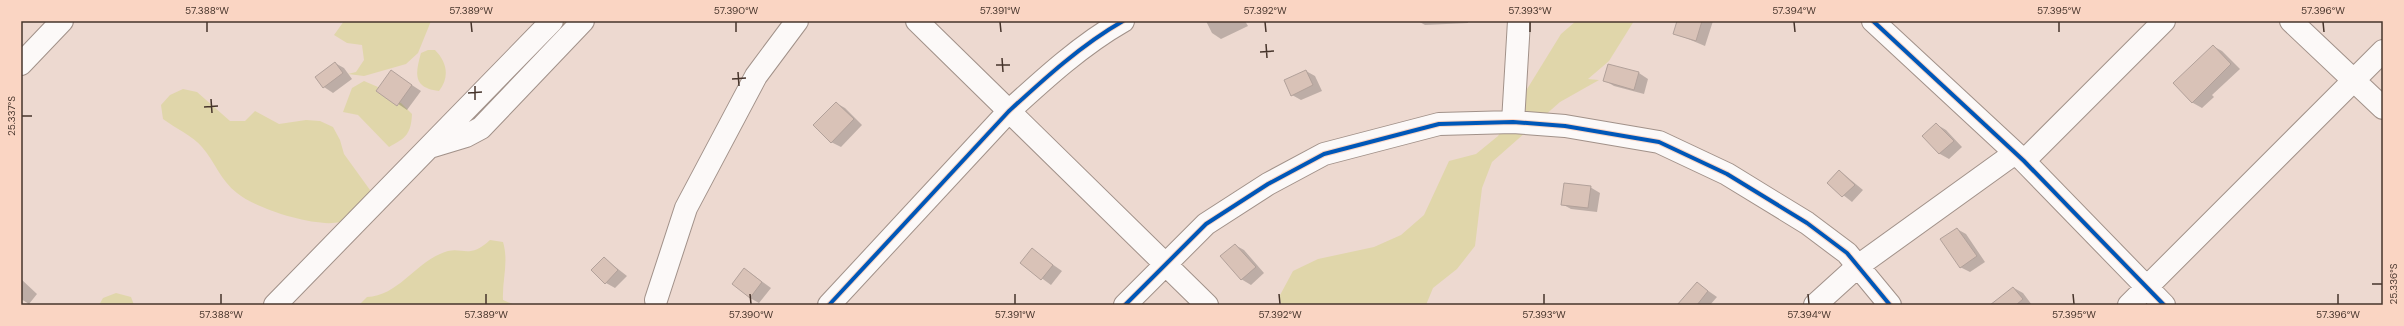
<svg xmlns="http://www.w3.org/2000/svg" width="2404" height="326" viewBox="0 0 2404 326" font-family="'DM Sans',sans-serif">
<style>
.green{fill:#e0d6aa}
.shadow{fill:#0003}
.building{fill:#d9c2b7;stroke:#b2a19a}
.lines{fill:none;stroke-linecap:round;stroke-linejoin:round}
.minor-casing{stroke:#a19189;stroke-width:24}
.minor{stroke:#fcf9f8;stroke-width:22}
.cycleway-casing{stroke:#fad5c3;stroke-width:6}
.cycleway{stroke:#0057b8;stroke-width:4}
.ticks{fill:none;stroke:#46342b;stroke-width:1.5}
.neatline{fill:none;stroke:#46342b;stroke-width:1.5}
.ticks-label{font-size:10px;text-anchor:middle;fill:#46342b}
</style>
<rect width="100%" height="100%" fill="#edd9d0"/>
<path class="green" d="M344,21H431L418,53L406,64L364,76L348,74L356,72L364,60L362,45L347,43L334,35Z
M564,21H574L473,128L468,123Z
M1576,21H1634L1609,61L1588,79L1599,80L1560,102L1492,162L1482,188L1475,246L1457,269L1433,288L1426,305H1282L1279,297L1293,271L1318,259L1374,247L1401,235L1424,215L1449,161L1476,154L1498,136L1561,34Z
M428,50H435C447,62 450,77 439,91C413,88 415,74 421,53Z
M364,81L378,87L387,98L401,103L412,114C411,134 406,138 389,147L358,115L343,112L352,88Z
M183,89L197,92L230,121H245L255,111L279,124L306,120L320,121L333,127L340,140L344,154L370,190C366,202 354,218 340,222C316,228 256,209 237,193C221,181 215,162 202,147C193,136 175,128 163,119L161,105L170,95Z
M490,240L503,242C509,262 502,280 503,300L515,305H359L367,297C397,296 414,265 440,254C462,243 466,262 490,240Z
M116,293L131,297L134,305H99L103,298Z"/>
<path class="shadow" d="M1206,21H1245L1248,26L1221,39L1212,33Z
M1418,21H1468V23L1425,25Z
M1678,21H1713L1705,46L1674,33Z
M2213,46L2222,51L2240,69L2212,95L2214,97L2202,108L2193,103L2174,83Z
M335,63L344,68L352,79L333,93L324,87L316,77Z
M1609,65L1639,73L1648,79L1644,94L1614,86L1604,80Z
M1306,71L1315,76L1322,91L1301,100L1292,95Z
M392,72L421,91L407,110L378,90Z
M836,103L845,108L862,125L841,147L831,142Z
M1936,124L1946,130L1962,147L1949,159L1940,154L1924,136Z
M1840,171L1863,190L1852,202L1828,183Z
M1590,187L1600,193L1597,212L1571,209L1562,204Z
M1957,229L1966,234L1985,262L1970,272L1960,267Z
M1235,245L1244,250L1264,273L1251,285L1241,279Z
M1032,250L1062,271L1051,285L1021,263Z
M604,258L627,276L615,288L606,283Z
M745,269L771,288L759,303L750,298Z
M21,279L37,294L29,304L21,299Z
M1697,283L1717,297L1710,305H1678Z
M2014,288L2023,293L2032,305H1992Z"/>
<path class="building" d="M1677,21H1702L1696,41L1673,34Z
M2213,45L2231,64L2192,103L2173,83Z
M335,62L343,73L323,88L315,77Z
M1608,64L1639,72L1634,90L1603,81Z
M391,70L412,85L397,106L376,91Z
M1306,70L1313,85L1291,96L1284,80Z
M836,102L854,119L831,143L813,125Z
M1936,123L1954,141L1939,154L1922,136Z
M1839,170L1855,185L1842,197L1827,183Z
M1564,183L1591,186L1588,208L1561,205Z
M1957,228L1977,256L1960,268L1940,239Z
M1235,244L1256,267L1241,280L1220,256Z
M1032,248L1053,265L1041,280L1020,263Z
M604,257L618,270L605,284L591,270Z
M744,268L762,282L750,298L732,284Z
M1697,282L1708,291L1697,305H1677Z
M2013,287L2023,299L2016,305H1990Z"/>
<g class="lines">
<defs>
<path id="minor" d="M917,21L1207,305
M1873,21L2024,161L2164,305
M2291,21L2383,108
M21,64L62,21
M1513,122L1519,21
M433,146L466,136L481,128L583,21
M2024,161L2164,21
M656,300L686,208L756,76L797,21
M275,305L552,21
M829,305L1009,111C1044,79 1081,45 1123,21
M1125,305L1206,224L1268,184L1324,154L1439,124L1513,122L1565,126L1659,142L1727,174L1807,223L1847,253L1890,305
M1815,305L1858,266L2015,153
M2129,305L2383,51"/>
</defs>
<use href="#minor" class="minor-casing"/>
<use href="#minor" class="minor"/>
<defs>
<path id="cycleway" d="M1873,21L2024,161L2164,305
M829,305L1009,111C1044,79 1081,45 1123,21
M1125,305L1206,224L1268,184L1324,154L1439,124L1513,122L1565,126L1659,142L1727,174L1807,223L1847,253L1890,305"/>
</defs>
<use href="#cycleway" class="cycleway-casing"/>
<use href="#cycleway" class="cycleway"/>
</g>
<path class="ticks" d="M207,22V32M471,22L472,32M736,22V32M1000,22L1001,32M1265,22L1266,32M1530,22V32M1794,22L1795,32M2059,22V32M2323,22L2324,32M1266,44L1267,58M1260,52L1274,51M1002,58L1003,72M996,65H1010M738,72L739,86M732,79L746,78M475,86V100M468,93L482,92M211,99L212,113M204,107L218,106M22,116H32M2372,284H2382M221,294V304M486,294V304M750,294L751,304M1015,294V304M1279,294L1280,304M1544,294V304M1808,294L1809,304M2073,294L2074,304M2338,294V304"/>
<rect width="2404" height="326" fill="none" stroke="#fad5c3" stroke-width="44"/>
<rect x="22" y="22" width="2360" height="282" class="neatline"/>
<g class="ticks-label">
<text x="207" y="14">57.388°W</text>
<text x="471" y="14">57.389°W</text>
<text x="736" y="14">57.390°W</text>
<text x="1000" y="14">57.391°W</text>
<text x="1265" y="14">57.392°W</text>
<text x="1530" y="14">57.393°W</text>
<text x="1794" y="14">57.394°W</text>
<text x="2059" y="14">57.395°W</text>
<text x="2323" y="14">57.396°W</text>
<text transform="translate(11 116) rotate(-90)" y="4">25.337°S</text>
<text transform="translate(2393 284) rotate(-90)" y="4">25.336°S</text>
<text x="221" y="318">57.388°W</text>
<text x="486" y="318">57.389°W</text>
<text x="751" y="318">57.390°W</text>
<text x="1015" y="318">57.391°W</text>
<text x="1280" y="318">57.392°W</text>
<text x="1544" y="318">57.393°W</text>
<text x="1809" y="318">57.394°W</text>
<text x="2074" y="318">57.395°W</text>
<text x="2338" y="318">57.396°W</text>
</g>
</svg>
